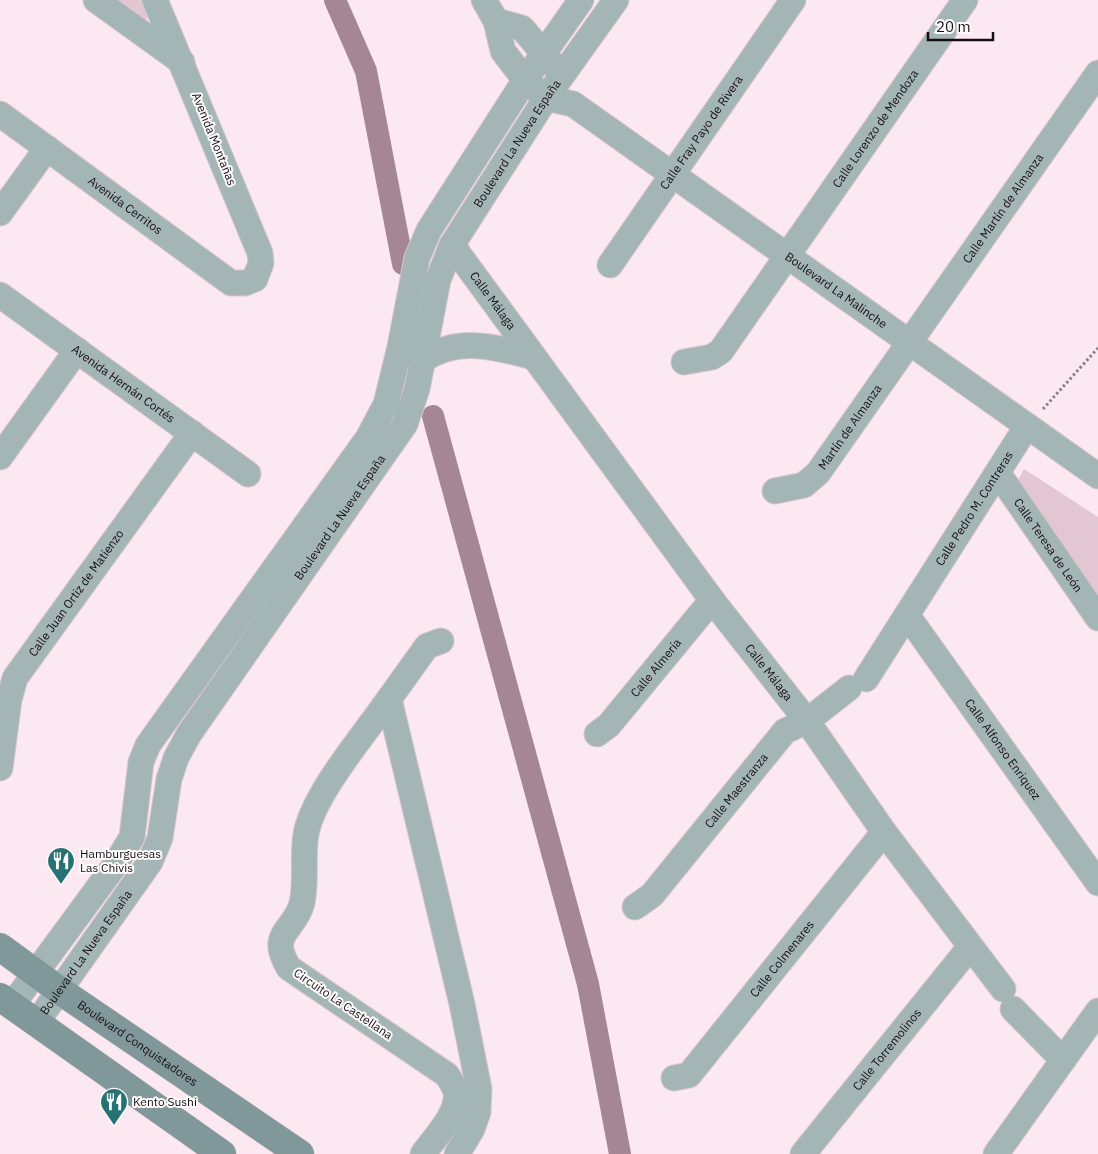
<svg xmlns="http://www.w3.org/2000/svg" width="1098" height="1154" viewBox="0 0 1098 1154" font-family="'IBM Plex Sans',sans-serif">
<style>
.green{fill:#e2c6d2}
.lines{fill:none;stroke-linecap:round;stroke-linejoin:round}
.canal{stroke:#a58794;stroke-width:22}
.street-casing{stroke:#d7c5cd;stroke-width:27}
.secondary-casing{stroke:#d7c5cd;stroke-width:29}
.path{stroke:#8c7e85;stroke-width:3;stroke-dasharray:2.5 2.5;stroke-linecap:butt}
.street{stroke:#a4b5b5;stroke-width:25}
.secondary{stroke:#809899;stroke-width:28}
.labels{text-anchor:middle;stroke-width:4;stroke-linejoin:round;paint-order:stroke}
.street-label{font-size:12px;fill:#150f12;stroke:#fffbfc}
.poi-label{font-size:12px;fill:#150f12;stroke:#fffbfc;text-anchor:start}
</style>
<rect width="100%" height="100%" fill="#fce8f1"/>
<path class="green" d="M118,0H145L151,14L146,20Z
M1024,469L1098,517V600L1016,484Z"/>
<g class="lines">
<path class="canal" d="M335,0L366,71L403,264
M433,416L588,984L620,1154"/>
<defs>
<g id="street">
<path d="M96,0L182,62"/>
<path id="s1" d="M484,0L496,21L503,51L525,80L546,98L573,104L1098,476"/>
<path d="M496,21L522,28L554,66"/>
<path id="s2" d="M0,114L231,283H245L255,279L261,263L260,253L155,0"/>
<path d="M0,213L47,148"/>
<path id="s3" d="M452,245L712,600L807,721L884,832L1003,989"/>
<path id="s4" d="M610,265L793,0"/>
<path id="s5" d="M0,295L248,474"/>
<path d="M413,354L423,360C458,336 496,347 533,357"/>
<path id="s6" d="M684,362L712,357L721,351L965,0"/>
<path d="M0,457L77,350"/>
<path id="s7" d="M998,473L1098,618"/>
<path id="s8" d="M775,491L804,485L818,473L1098,73"/>
<path id="s9" d="M907,615L1098,883"/>
<path id="s10" d="M866,679L1027,426"/>
<path d="M389,699L427,646L441,641"/>
<path id="s11" d="M597,734L609,725L712,600"/>
<path id="s12" d="M0,768L9,700L15,678L192,433"/>
<path id="s13" d="M635,907L652,895L785,731L807,721L849,688"/>
<path d="M12,1005L115,865L132,837L141,762L148,745L368,438L386,404L400,347L417,258L429,230L525,80L581,0"/>
<path d="M1013,1009L1063,1060"/>
<path id="s14" d="M37,1022L150,862L160,838L169,779L176,758L189,734L405,424L417,389L438,280L452,245L546,98L616,0"/>
<path id="s15" d="M674,1078L689,1075L884,832"/>
<path d="M423,1154C435,1137 458,1115 456,1093C455,1087 450,1080 447,1075L289,968C267,933 295,931 302,903C307,881 302,857 306,834C313,794 365,734 389,699L462,1004L479,1089L478,1112L472,1129L457,1154"/>
<path id="s16" d="M803,1154L970,947"/>
<path d="M996,1154L1098,1011"/>
</g>
<g id="secondary">
<path id="s17" d="M0,947L59,990L300,1154"/>
<path d="M0,997L222,1154"/>
</g>
</defs>
<use href="#street" class="street-casing"/>
<use href="#secondary" class="secondary-casing"/>
<path class="path" d="M1043,409L1098,348"/>
<use href="#street" class="street"/>
<use href="#secondary" class="secondary"/>
</g>
<defs>
<symbol id="restaurant-pin" viewBox="-11 -11 22 30"><path d="M0 17L-7.5 6A9.5 9.5 0 1 1 7.5 6Z" fill="#277275" stroke="#fffbfc"/><path d="M-5-6h1v4h1v-4h1v4h1v-4h1v5L-1.5 .5V6h-2V.5L-5-1ZM5-6V6H3V1.5H1.5Q1.5-4 5-6Z" fill="#fff"/></symbol>
</defs>
<g fill-rule="evenodd">
<use href="#restaurant-pin" x="45" y="845" width="32" height="43"/>
<use href="#restaurant-pin" x="98" y="1086" width="32" height="43"/>
</g>
<g class="labels">
<g class="street-label">
<text dy="4" stroke="none"><textPath href="#s6" startOffset="310">Calle Lorenzo de Mendoza</textPath></text>
<text dy="4" stroke="none"><textPath href="#s4" startOffset="161">Calle Fray Payo de Rivera</textPath></text>
<text transform="translate(214 139) rotate(68)" y="4">Avenida Montañas</text>
<text dy="4" stroke="none"><textPath href="#s14" startOffset="1015">Boulevard La Nueva España</textPath></text>
<text dy="4" stroke="none"><textPath href="#s2" startOffset="155">Avenida Cerritos</textPath></text>
<text dy="4" stroke="none"><textPath href="#s8" startOffset="371">Calle Martín de Almanza</textPath></text>
<text dy="4" stroke="none"><textPath href="#s1" startOffset="469">Boulevard La Malinche</textPath></text>
<text dy="4" stroke="none"><textPath href="#s3" startOffset="69">Calle Málaga</textPath></text>
<text dy="4" stroke="none"><textPath href="#s5" startOffset="152">Avenida Hernán Cortés</textPath></text>
<text dy="4" stroke="none"><textPath href="#s8" startOffset="104">Martín de Almanza</textPath></text>
<text dy="4" stroke="none"><textPath href="#s10" startOffset="202">Calle Pedro M. Contreras</textPath></text>
<text dy="4" stroke="none"><textPath href="#s14" startOffset="595">Boulevard La Nueva España</textPath></text>
<text dy="4" stroke="none"><textPath href="#s7" startOffset="88">Calle Teresa de León</textPath></text>
<text dy="4" stroke="none"><textPath href="#s12" startOffset="196">Calle Juan Ortiz de Matienzo</textPath></text>
<text dy="4" stroke="none"><textPath href="#s11" startOffset="89">Calle Almería</textPath></text>
<text dy="4" stroke="none"><textPath href="#s3" startOffset="532">Calle Málaga</textPath></text>
<text dy="4" stroke="none"><textPath href="#s9" startOffset="165">Calle Alfonso Enriquez</textPath></text>
<text dy="4" stroke="none"><textPath href="#s13" startOffset="155">Calle Maestranza</textPath></text>
<text dy="4" stroke="none"><textPath href="#s14" startOffset="85">Boulevard La Nueva España</textPath></text>
<text dy="4" stroke="none"><textPath href="#s15" startOffset="164">Calle Colmenares</textPath></text>
<text transform="translate(343 1004) rotate(34)" y="4">Circuito La Castellana</text>
<text dy="4" stroke="none"><textPath href="#s17" startOffset="168">Boulevard Conquistadores</textPath></text>
<text dy="4" stroke="none"><textPath href="#s16" startOffset="134">Calle Torremolinos</textPath></text>
</g>
<g class="poi-label">
<text x="80" y="858">Hamburguesas<tspan x="80" dy="14">Las Chivis</tspan></text>
<text x="133" y="1106">Kento Sushi</text>
</g>
</g>
<path d="M928 32v8h65v-8" fill="none" stroke="#150f12" stroke-width="2.5"/>
<text x="936" y="32" font-size="15" fill="#150f12" stroke="#fffbfc" stroke-width="4" paint-order="stroke">20 m</text>
</svg>
